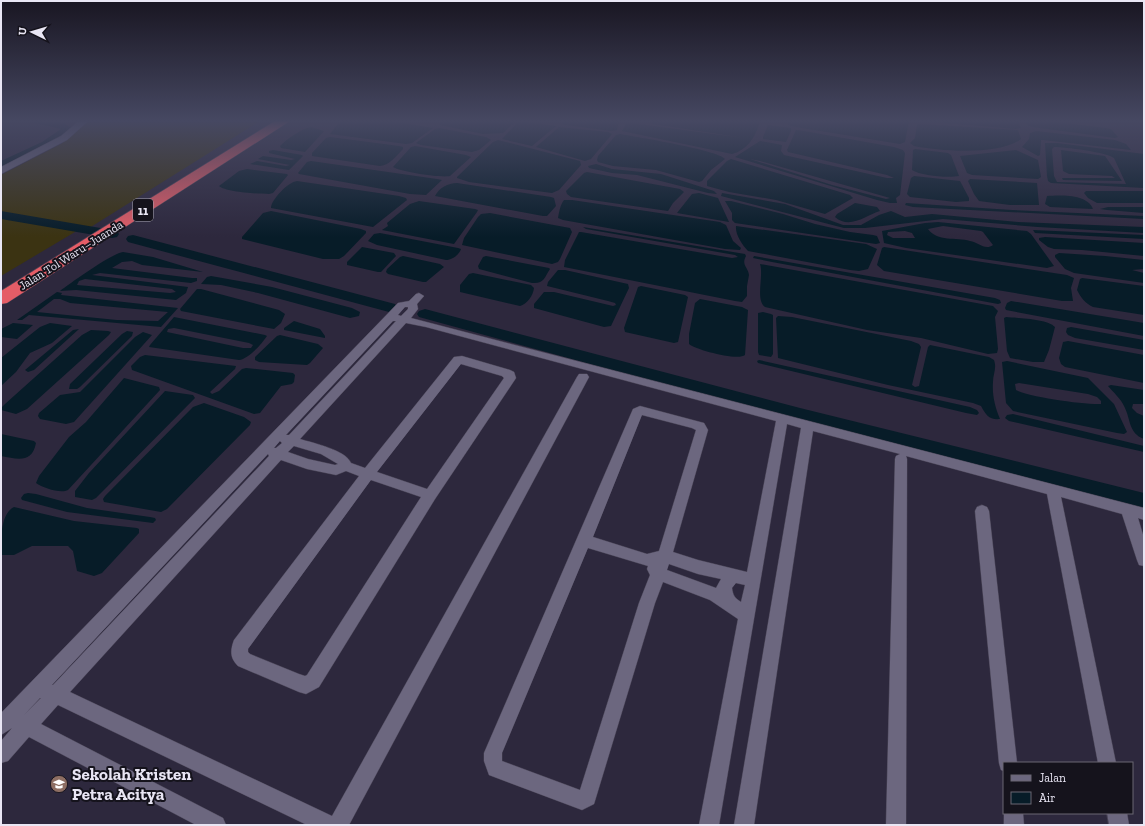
<svg xmlns="http://www.w3.org/2000/svg" width="1145" height="826" viewBox="0 0 1145 826" font-family="'Zilla Slab',serif">
<style>
.sand{fill:#3b3312}
.water{fill:#071c28;fill-rule:evenodd}
.lines{fill:none;stroke-linecap:round;stroke-linejoin:round}
.river{fill:#071c28;fill-rule:evenodd}
.minor-casing{stroke:#484355;stroke-width:1}
.tertiary-casing{stroke:#484355;stroke-width:1}
.motorway-casing{stroke:#484355;stroke-width:1}
.minor{fill:#6c677f;fill-rule:evenodd}
.tertiary{fill:#6c677f;fill-rule:evenodd}
.motorway{fill:#e55d67;fill-rule:evenodd}
.labels{text-anchor:middle;stroke-width:4;stroke-linejoin:round;paint-order:stroke}
.far-street-label{font-size:12px;fill:#e9e6f4;stroke:#15131c}
.shield{fill:#15131c;stroke:#a9a7b3;stroke-width:1}
.shield-label{font-size:13px;font-weight:bold;fill:#e9e6f4}
.near-poi-label{font-size:17px;font-weight:bold;fill:#e9e6f4;stroke:#15131c;text-anchor:start}
</style>
<rect width="100%" height="100%" fill="#2d283d"/>
<path class="sand" d="M88,121H260L86,230L80,229L1,276V175L61,144Z"/>
<path class="water" d="M340,121H392L433,128L412,143L406,144L330,134Z
M441,121H516L503,133L483,134L440,125L439,124Z
M519,121L556,126L532,146L502,139Z
M563,121H619L617,130L612,131L565,125L562,124Z
M650,121H754L759,124C755,138 747,150 732,154L622,131L626,124L631,123L744,138L653,124Z
M789,121H909L905,142L900,144L796,127L788,125Z
M923,121H1018L1021,128L1016,129Z
M1026,121H1048L1106,128L1111,129L1118,137L1115,138L1032,127L1027,125Z
M920,124L1018,130L1021,139C999,156 940,151 914,146L910,143L915,138L917,125Z
M768,125L791,128V131L786,142L763,139V137Z
M311,127L324,131L305,152L281,148L280,146C287,139 301,129 311,127Z
M559,127L608,132L612,134L591,159L585,161L536,147Z
M439,128L486,137L491,140L479,150L472,152L421,145L416,143L435,129Z
M796,130L804,131L894,147L903,150L905,153L900,195L896,198L897,203H890L877,200L735,157L760,141L782,145L781,151L784,155L887,178H894L887,175L788,152L787,150ZM750,159L760,161L890,198L886,199L832,185Z
M1036,131L1115,140L1126,144L1131,150L1043,140H1041L1040,155L1038,156L1022,147L1029,139L1030,133Z
M620,134C636,137 718,150 725,159L711,170L702,181L699,182L656,170L613,166L598,162L597,160L598,156L616,135Z
M330,137L399,146L403,147V149C396,156 390,165 380,166L312,156V153L326,138Z
M498,140L580,161L581,165L559,190L552,193L469,182L457,178V177L493,142Z
M1045,143H1057L1144,154V188L1051,183L1048,181L1047,176ZM1054,147C1065,147 1106,152 1114,158L1126,184L1057,182L1054,176L1052,149Z
M415,146L466,155L471,157L450,176C441,178 401,172 393,167L411,147Z
M915,149L948,153L951,155L959,176C948,178 921,176 912,170L913,150Z
M273,150L302,155L303,156L289,170L250,164L257,161L286,166L290,165L258,159L263,156L291,160L295,159L269,153V151Z
M1016,150L1038,160L1041,177L1038,179L972,175L967,173L960,156Z
M1061,150L1105,156L1122,181L1063,180L1062,178H1115L1112,176L1069,174L1063,171Z
M731,159L850,195L853,198L825,214L776,200L729,192L707,186V181L727,161Z
M311,161L437,179L442,180L426,195L410,194L299,174L298,173L307,162Z
M596,164L612,169L661,174L714,191L717,194L708,193L637,175L612,173L589,168L588,166Z
M247,169L287,174L288,175L273,193L269,194C259,194 225,192 219,186L239,171Z
M587,172L680,189L684,192L673,203L668,211L571,197L567,194L566,191L584,173Z
M914,176L960,181L969,198V201L956,202L910,197L907,194L911,178Z
M970,179L1037,183L1039,205H1010L979,201L974,194L968,181Z
M297,181L399,196L406,198L407,200L373,227L271,208C271,200 288,182 297,181Z
M457,183L551,197L554,198L556,206L547,216H543L435,196C439,188 448,183 457,183Z
M1086,191H1144V203H1097L1088,198L1084,193Z
M699,193L718,198L729,222L677,213L692,194Z
M722,193L785,204L843,225H861L879,215L891,211L905,217L932,214L1018,222L1144,227V233L1038,227L943,219L865,228H844L721,196Z
M1047,196C1060,195 1088,194 1093,209L1050,207L1045,204Z
M564,200H572L720,222L726,225L733,241L741,248L740,250L725,249L563,220L558,218C559,213 560,205 564,200Z
M419,201L475,209L478,210L477,212L454,244L382,230L388,226L387,223L410,204Z
M725,201H731L783,214L815,224L850,232L873,235L877,236L880,243L876,244L735,223L732,220V213Z
M855,203L877,207L880,211C866,215 850,230 835,217L837,214Z
M906,203L1012,210L1144,216V219L913,207L905,205Z
M1108,207H1144V213L1107,210L1100,209Z
M271,211L361,229L366,231V233L344,256L339,259H323L242,239V237L263,213Z
M490,213L570,228L572,232L560,259L558,262L552,264L462,245L464,238L478,217L481,214Z
M938,222L1027,231L1031,234L1054,266L1047,268L906,248L884,243L882,231L925,223ZM943,226L981,231L983,232L993,245C985,251 978,242 970,241C956,237 937,242 928,229ZM905,231L912,233L915,238H893L887,235L888,232Z
M736,226L866,244L877,249L868,269L859,271L850,270L748,251C742,245 735,234 736,226Z
M583,227L745,254L746,256C741,265 748,267 749,275L747,286V296L742,302L735,301L564,267L565,260L579,232H581L732,258L738,257L735,255L586,229Z
M1033,230L1144,235V239L1035,233Z
M380,233L458,248L461,249C459,255 452,260 446,260L377,245L368,241L374,234Z
M1045,237L1144,243V256L1082,250L1054,249L1048,247L1039,240V238Z
M362,247L394,253L396,256L381,272H378L347,265V262Z
M884,247L1067,275L1074,278L1071,288L1073,301H1062L884,271L877,265L882,248Z
M123,252L153,257L203,272L142,265L132,261L122,262L112,268L192,278H197V281L191,283L100,273L92,275L188,287L186,293L176,300L76,290L60,291C72,282 111,254 123,252ZM85,279L172,289L176,292L170,293L77,285L79,281Z
M1059,253L1105,256L1144,260V269L1132,270L1144,273V283L1074,273L1065,269L1055,257V255Z
M403,256L440,264L444,267L426,282H423L388,274L386,272L387,269L400,257Z
M486,256L549,268L550,269C544,278 544,284 532,283L479,269L478,266L483,257Z
M754,256L995,298L1000,300L1001,303L998,304L772,262L753,258Z
M760,264L993,306L998,311L995,317L998,349L997,353L988,354L921,338L867,330L765,307C755,300 764,276 760,264Z
M558,270H565L628,284L629,288L611,326L604,327L534,308V304L544,292H554L613,306L616,305L615,303L608,301L547,286L548,282Z
M473,273L531,285L534,288C533,296 527,304 520,306L460,292V285L469,274Z
M211,276L272,287L352,308L360,312L359,316L350,318L258,293L221,285L201,284L207,277Z
M1082,278L1144,286V315L1093,307C1085,303 1081,298 1077,290L1080,279Z
M641,286L685,295L688,297L678,342L674,343L625,332L624,328L638,287Z
M197,289H201L279,310L285,314L281,323L274,329L181,311L180,309Z
M57,292L62,293L61,295L178,308L161,327L29,315L22,320H17ZM54,299H60L70,303L168,312L158,321L117,320L37,312Z
M700,299L742,307L748,310L745,355C738,361 696,350 689,344V334L695,303Z
M1011,301L1144,323V336L1006,310L1005,308L1007,303Z
M763,312L771,314L773,315V354L771,357L759,355L758,352V313Z
M778,316L792,317L911,341L919,344L921,347L912,385L915,387L919,386L928,347L930,345L989,357L994,360C997,369 993,374 993,382C992,395 995,407 1000,419C989,420 986,415 981,406L973,403L888,385L778,358L776,318Z
M174,317L265,335L267,336C261,345 248,359 239,360L149,347L150,345ZM174,328L249,343L253,345L251,348H243L167,332L168,329Z
M1006,317C1018,318 1048,319 1055,327L1049,350L1044,362H1033L1010,358L1007,351L1004,318Z
M294,321L320,329L325,336V338L284,330V328Z
M13,323L33,325L17,339L1,337V329Z
M50,323L72,326L52,343L30,353L16,372L1,386V358L40,327Z
M1071,327L1144,340V350L1075,338L1068,335L1066,332L1067,328Z
M79,329L34,370L28,372L25,370L73,330Z
M91,330L108,331L111,332L109,335L27,409L16,414L1,410L2,407L5,404L82,335Z
M127,331L133,332L132,336L80,387L77,389H69L70,384L122,334Z
M143,332L152,335L74,422L66,424L40,419L38,416L39,413L60,395L80,392L135,337Z
M280,335L318,344L323,348L310,363L307,365L259,362L255,360V357L277,336Z
M1068,341L1144,355V383L1065,367L1061,364L1059,358L1063,342Z
M145,355L236,366L235,369L210,392L212,394L219,391L242,369L246,368L293,373L295,375L294,382L292,384L281,386L260,413L254,414L132,370L131,366L140,357Z
M759,360L970,407L977,410L979,413L977,415L966,413L758,363L757,361Z
M1007,361L1088,378L1114,404L1127,432L1124,434L1117,433L1013,411L1006,403L1002,362ZM1019,383L1088,394L1097,397L1101,401V404C1086,405 1028,397 1016,390L1015,384Z
M124,378L159,387L160,390L68,490C61,494 43,488 36,483L39,476L69,437L86,422Z
M1111,385L1144,390V404H1133L1132,408L1137,413L1144,416V439C1128,433 1131,419 1124,406C1121,399 1113,392 1108,386Z
M165,391L193,395L195,398L96,498L92,500L75,497V491L89,473Z
M204,403L244,417L251,422L250,425L167,509L161,512L104,502L103,499L105,496L193,407Z
M1013,414L1144,446V452L1009,421L1005,418L1007,415Z
M1,434L34,441L36,443C32,464 17,459 1,456Z
M28,493L36,494L87,508L150,517L155,518L156,520L153,523L67,512L22,500L21,498L24,494Z
M14,507L74,521L137,528L139,529V533L102,573L94,576L77,571L73,551L68,546H32L14,555H1C1,540 0,514 14,507Z"/>
<g class="lines">
<path class="river" d="M34,121L62,122L72,128C61,144 20,164 1,168V161L42,142L61,129L35,123Z
M1,211L112,230L117,231L119,234L117,237L112,238L1,219Z
M133,235L395,304L397,307L395,310L389,312L128,242L126,239L128,236Z
M425,309L800,408L1144,493V511L800,422L419,317L417,314L419,311Z"/>
<defs>
<path id="minor" d="M419,293L424,296L417,304L418,309L411,318L1144,508V520L1138,518L1144,538V566L1139,565L1137,560L1122,514L1061,497L1116,763H1098L1047,494L906,456L907,459L906,825H886L895,459L896,456L900,454L813,431L754,825H734L801,428L787,424L719,825H699L738,619L710,600L663,582L655,603L594,804L582,810L489,775L484,761V753L633,409L640,406L704,423L708,430L673,552L698,560L747,572L776,421L426,327L406,323L300,439C313,443 346,450 351,463L365,468L454,357L462,356L510,370L514,372L516,378L435,499L319,687L306,694L299,692L238,666C230,658 230,651 234,640L359,476L346,471L336,475L307,469L281,460L70,692L332,816L577,377L579,374H587L589,377L349,825H307L58,705L41,724L223,818L226,825H196L29,737L8,761L1,763V741L12,728L1,735V713L3,711L398,303L409,301L416,294ZM405,307H408V309L401,316L398,315ZM393,321H396L289,435H286ZM461,364L502,376L504,378L427,489L377,472ZM642,415L692,428L696,430L659,551L647,554L593,537ZM280,441L282,443L276,448H274ZM294,446L321,454L338,464L335,465L308,459L288,452ZM268,454L269,456L53,685H52ZM371,480L421,497L307,675L305,676L299,674L250,654L248,652V649ZM588,548L648,566L647,569L650,575L639,603L580,790L502,761V753ZM669,564L698,574L721,579L716,588L667,570ZM736,583L745,585L741,602C735,598 733,596 732,588ZM40,698H41L24,715Z
M982,505L987,507L989,511L1017,763H1004V771L1001,770L999,763L975,511L977,507Z
M1004,811V813H1023L1024,825H1004Z
M1107,813H1127L1129,825H1109Z"/>
<path id="tertiary" d="M79,121H88L67,140L1,174V167L61,136Z"/>
<path id="motorway" d="M275,121H290L7,303L1,304V291Z"/>
</defs>
<use href="#minor" class="minor-casing"/>
<use href="#tertiary" class="tertiary-casing"/>
<use href="#motorway" class="motorway-casing"/>
<use href="#minor" class="minor"/>
<use href="#tertiary" class="tertiary"/>
<use href="#motorway" class="motorway"/>
</g>
<linearGradient id="sky" x2="0" y2="1"><stop stop-color="#191622"/><stop offset="0.51" stop-color="#464862"/><stop offset="1" stop-color="#464862" stop-opacity="0"/></linearGradient>
<rect width="1145" height="237" fill="url(#sky)"/>
<defs>
<symbol id="school-disc" viewBox="-11 -11 22 22"><circle r="9.5" fill="#8d6e63" stroke="#15131c"/><path d="M0-5L7-2L0 1L-7-2ZM-4 1L0 2.5L4 1V4Q0 6-4 4Z" fill="#fff"/></symbol>
</defs>
<g fill-rule="evenodd">
<use href="#school-disc" x="49" y="774" width="20" height="20"/>
</g>
<g class="labels">
<g class="far-street-label">
<text transform="translate(71 255) rotate(-32)" y="4">Jalan Tol Waru–Juanda</text>
</g>
<rect class="shield" x="133" y="199" width="20" height="22" rx="3"/>
<g class="shield-label">
<text x="143" y="215">11</text>
</g>
<g class="near-poi-label">
<text x="72" y="780">Sekolah Kristen<tspan x="72" dy="20">Petra Acitya</tspan></text>
</g>
</g>
<rect width="1145" height="826" fill="none" stroke="#e9e6f4" stroke-width="4"/>
<rect x="1003" y="762" width="130" height="52" fill="#15131c" stroke="#6a6772"/>
<rect x="1011" y="775" width="20" height="6" fill="#6c677f" stroke="#6a6772"/>
<text x="1039" y="782" font-size="12" fill="#e9e6f4">Jalan</text>
<rect x="1011" y="792" width="20" height="12" fill="#071c28" stroke="#6a6772"/>
<text x="1039" y="802" font-size="12" fill="#e9e6f4">Air</text>
<g transform="translate(32 32) rotate(275)" stroke="#15131c" stroke-width="3" paint-order="stroke">
<path d="M0-3L7 15L0 10L-7 15Z" fill="#e9e6f4"/>
<text y="-6" font-size="11" font-weight="bold" text-anchor="middle" fill="#e9e6f4">U</text>
</g>
</svg>
